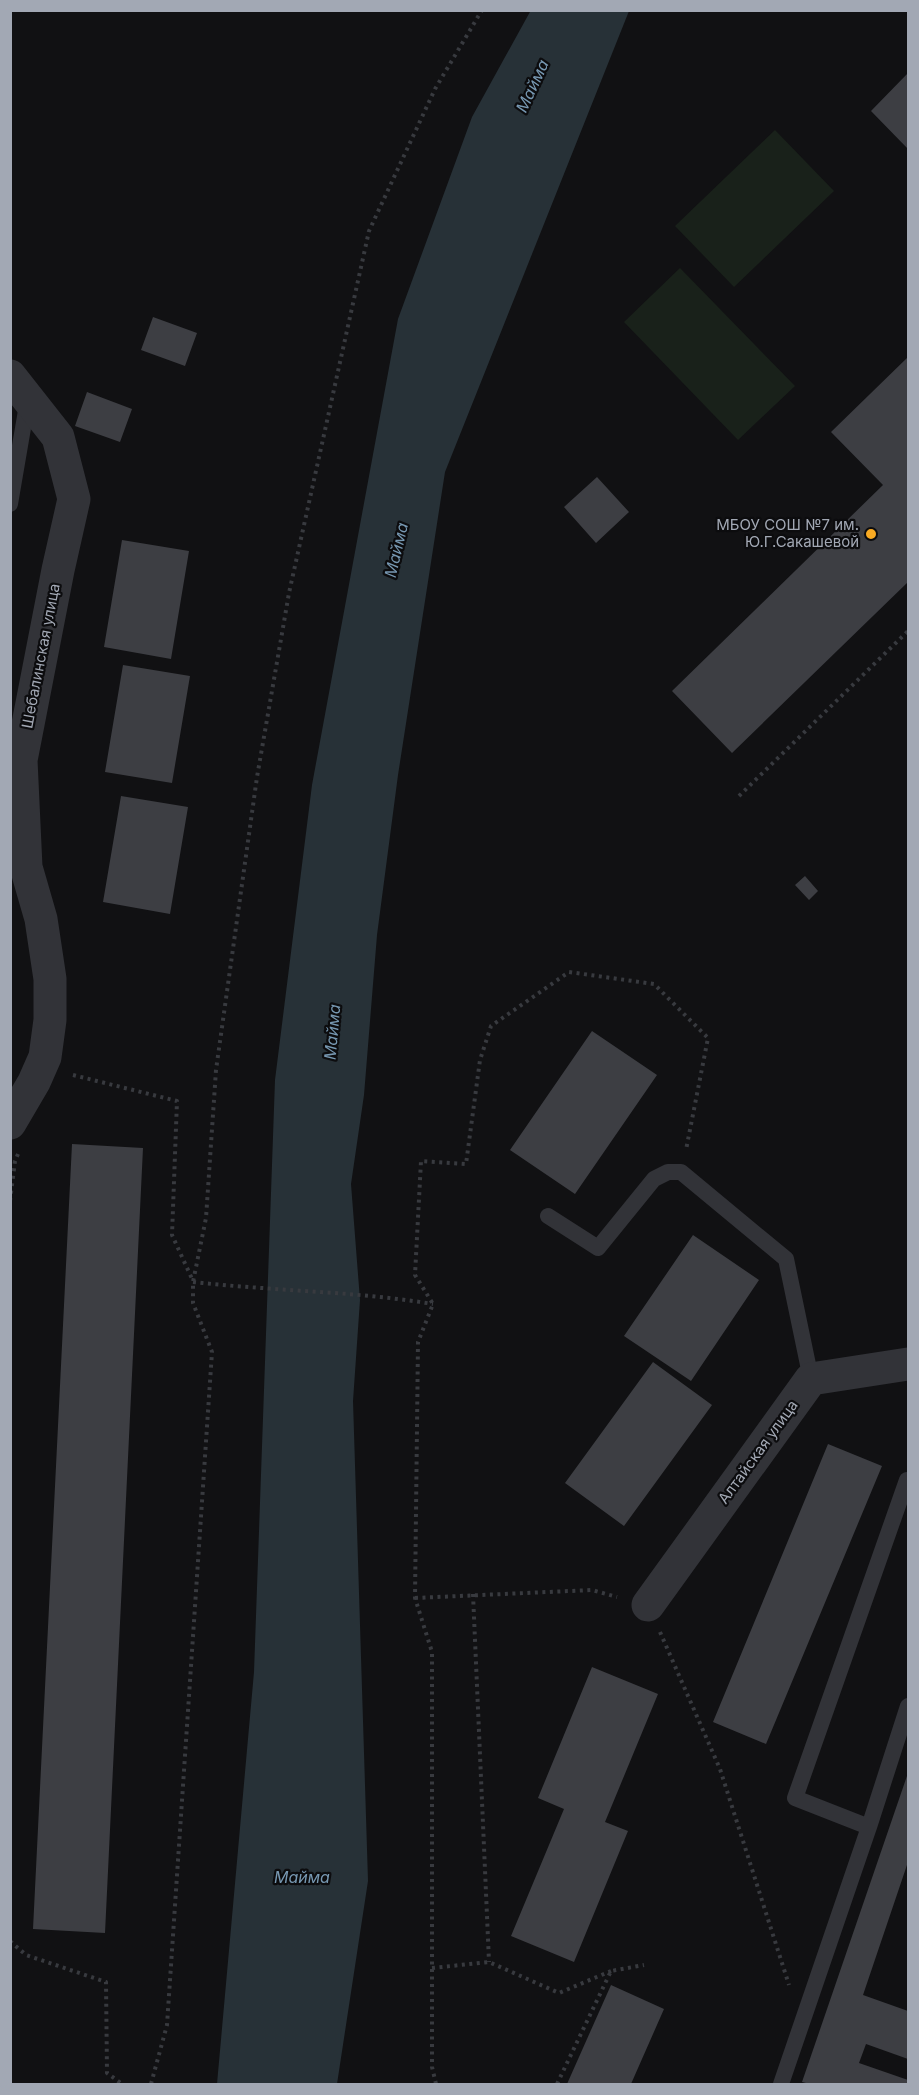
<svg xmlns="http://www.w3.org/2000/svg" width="919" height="2095" viewBox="0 0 919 2095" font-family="Inter,sans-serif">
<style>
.green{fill:#19211a}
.water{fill:#273137}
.building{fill:#3d3e43}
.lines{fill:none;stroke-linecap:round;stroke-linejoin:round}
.path{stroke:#383a3f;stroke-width:4;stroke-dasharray:3 4.5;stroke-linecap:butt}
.service{stroke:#323338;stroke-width:16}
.minor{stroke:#323338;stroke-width:33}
.poi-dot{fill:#f9aa23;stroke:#0c0c0e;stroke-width:2}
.labels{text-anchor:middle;stroke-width:4.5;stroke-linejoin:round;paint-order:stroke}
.poi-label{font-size:15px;fill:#a2a8b4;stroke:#0c0c0e;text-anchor:end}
.street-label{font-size:15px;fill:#a2a8b4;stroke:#0c0c0e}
.water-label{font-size:16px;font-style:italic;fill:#7798b2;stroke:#0c0c0e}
</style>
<rect width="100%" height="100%" fill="#111113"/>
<path class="green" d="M775,130L834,191L734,287L675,226Z
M680,268L795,386L738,440L624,322Z"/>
<path class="water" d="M531,10L629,11L445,472L398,775L377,935L364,1095L351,1184L360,1300L353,1401L368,1881L337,2084H217L254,1672L275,1080L312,785L398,319L472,117Z"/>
<path class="building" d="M908,73V149L871,111Z
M153,317L197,333L185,366L141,350Z
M908,357V582L732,753L672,691L883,485L831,432Z
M87,392L132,409L120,442L75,426Z
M597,477L629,512L596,543L564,507Z
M122,540L189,551L171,659L104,647Z
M123,665L190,676L172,783L105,772Z
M121,796L188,807L170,914L103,902Z
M805,876L818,891L809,900L795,885Z
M592,1031L657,1075L575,1194L510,1150Z
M72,1144L143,1148L105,1933L33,1929Z
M693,1235L759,1280L691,1381L624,1336Z
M653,1362L712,1405L624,1526L565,1483Z
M828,1444L882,1466L766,1744L713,1722Z
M592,1667L658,1694L605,1822L628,1831L574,1962L511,1936L564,1809L538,1798Z
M908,1773V1862L863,1995L908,2011V2059L866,2044L859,2063L908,2080V2084H810L802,2082Z
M611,1985L664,2009L631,2084H567Z"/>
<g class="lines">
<path class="path" d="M739,796L908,631
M73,1075L177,1101L172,1235L193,1281
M10,1201L15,1161L18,1154
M193,1282C273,1291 354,1291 433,1304
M473,1594L489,1962
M415,1598L592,1590L617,1597
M660,1632L720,1769L789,1985
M10,1941L26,1955L106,1982L107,2073L122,2084
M432,1968L489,1962L559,1993L611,1971
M151,2084L167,2025L212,1352L193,1303V1282L206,1218L216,1070L257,777L289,593L369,231L435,89L482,10
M436,2084L432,2067V1652L415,1598L418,1342L433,1304L415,1275L421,1161L466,1164L480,1060L491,1026L569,972L654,984L708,1038L686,1150
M557,2084L611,1971L644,1965"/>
<path class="service" d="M10,504L28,399
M548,1216L598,1248L654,1179L668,1172H681L786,1259L811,1379
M869,1827L908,1706
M781,2084L869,1827L795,1798L907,1480"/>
<path class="minor" d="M10,376L58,437L74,499L58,570L21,760L26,867L41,919L50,979V1020L45,1057L34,1082L10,1123
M648,1605L811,1379L908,1364"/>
</g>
<circle class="poi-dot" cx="871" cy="534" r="6"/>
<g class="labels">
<g class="poi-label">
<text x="859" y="530">МБОУ СОШ №7 им.<tspan x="859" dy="17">Ю.Г.Сакашевой</tspan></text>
</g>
<g class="street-label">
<text transform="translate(41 656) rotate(-79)" y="5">Шебалинская улица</text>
<text transform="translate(758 1452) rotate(-54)" y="5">Алтайская улица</text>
</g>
<g class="water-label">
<text transform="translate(532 86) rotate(-65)" y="6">Майма</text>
<text transform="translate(396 550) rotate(-77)" y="6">Майма</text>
<text transform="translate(332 1032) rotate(-85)" y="6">Майма</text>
<text x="302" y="1883">Майма</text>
</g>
</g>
<rect width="919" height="2095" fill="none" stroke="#a2a8b4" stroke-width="24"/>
</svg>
